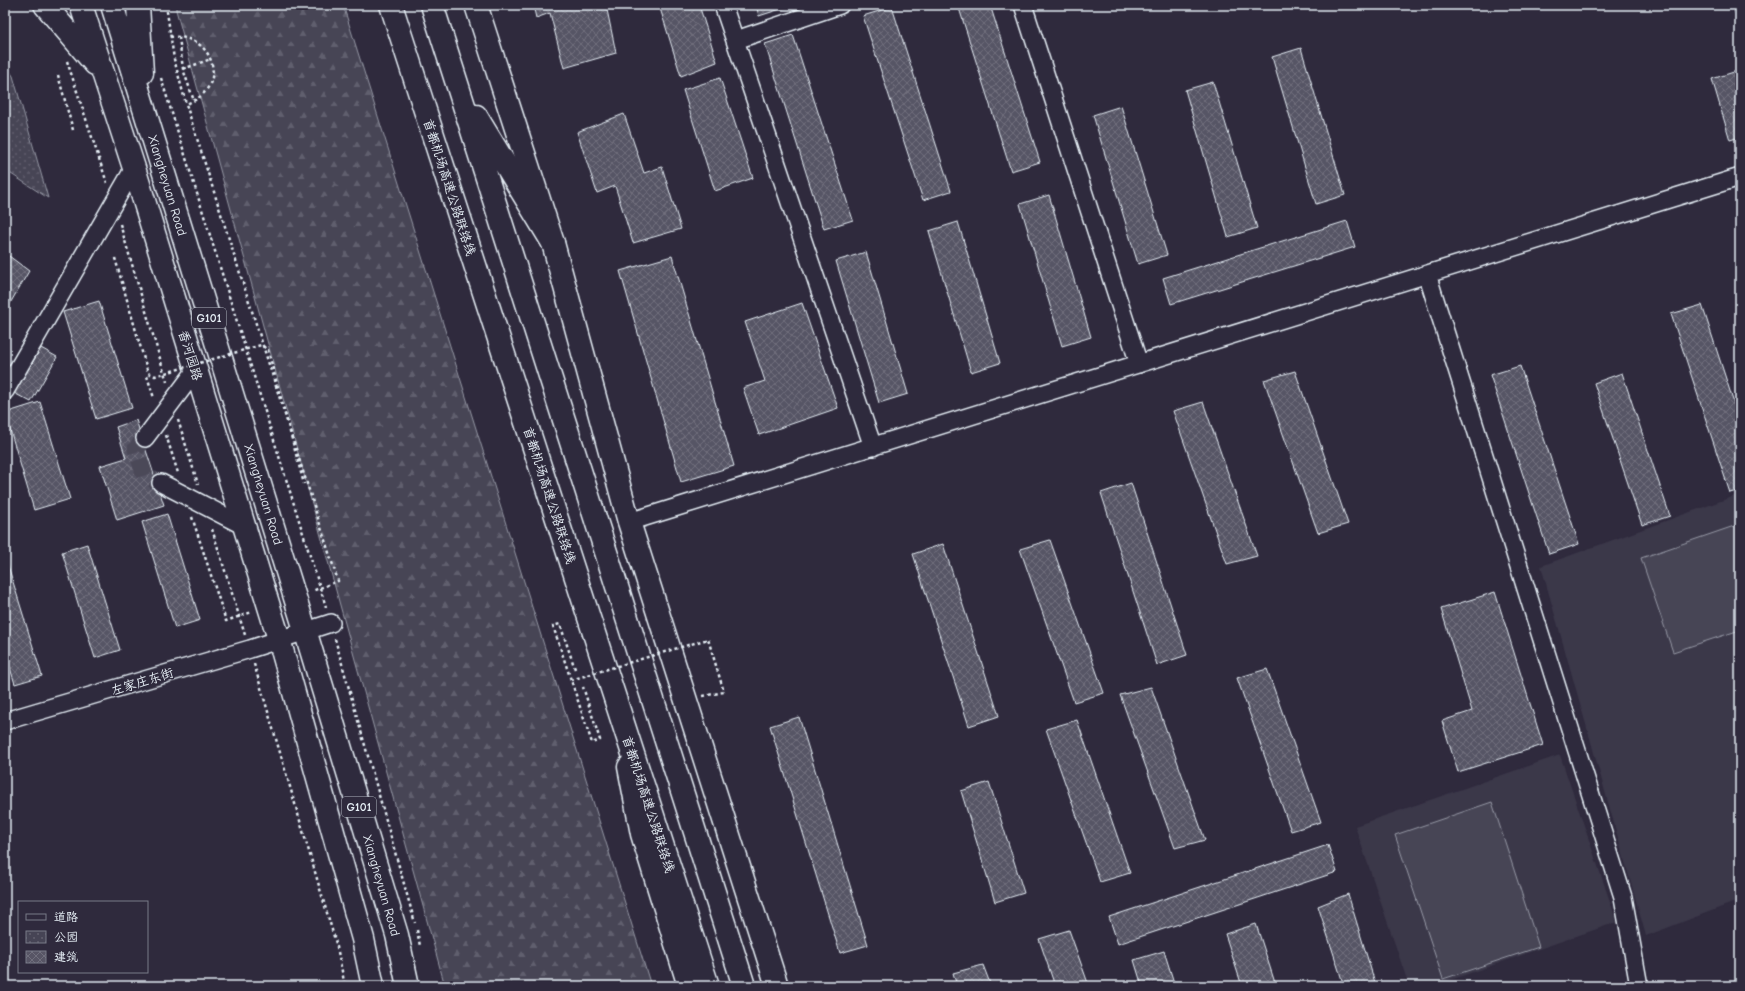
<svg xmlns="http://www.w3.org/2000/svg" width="1745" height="991" viewBox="0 0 1745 991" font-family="'Comic Neue','LXGW WenKai TC',sans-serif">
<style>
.built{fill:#3b3749}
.forest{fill:url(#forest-firs);stroke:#979aa6}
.park{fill:url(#park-dots);stroke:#979aa6}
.pitch{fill:#464455;stroke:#979aa6}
.building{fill:url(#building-cross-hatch);stroke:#e8f1f8}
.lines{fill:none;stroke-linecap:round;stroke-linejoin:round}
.minor-tunnel{stroke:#4b4859;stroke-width:17;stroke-dasharray:17 8;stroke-linecap:butt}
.minor-casing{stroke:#e8f1f8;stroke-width:20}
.major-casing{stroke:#e8f1f8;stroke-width:25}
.highway-casing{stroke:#e8f1f8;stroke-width:25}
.path{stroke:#e8f1f8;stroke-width:2.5;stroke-dasharray:3 3;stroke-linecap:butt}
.minor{stroke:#2f2a3d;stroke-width:17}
.major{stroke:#2f2a3d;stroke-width:22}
.highway{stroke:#2f2a3d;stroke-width:22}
.path-bridge{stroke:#e8f1f8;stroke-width:2.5;stroke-dasharray:3 3;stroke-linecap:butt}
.labels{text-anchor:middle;stroke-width:3;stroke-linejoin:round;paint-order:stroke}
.shield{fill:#2f2a3d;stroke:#b0b5c0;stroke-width:1}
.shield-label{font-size:12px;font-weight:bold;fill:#e8f1f8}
.street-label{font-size:13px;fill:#e8f1f8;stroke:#2f2a3d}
</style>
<defs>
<pattern id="forest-firs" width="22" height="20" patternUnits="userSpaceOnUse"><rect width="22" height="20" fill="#464455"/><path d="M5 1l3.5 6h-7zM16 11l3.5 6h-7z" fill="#615f6e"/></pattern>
<pattern id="park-dots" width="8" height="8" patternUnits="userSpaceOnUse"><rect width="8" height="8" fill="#464455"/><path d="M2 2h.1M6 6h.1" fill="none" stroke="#615f6e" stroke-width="1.8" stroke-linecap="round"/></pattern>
<pattern id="building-cross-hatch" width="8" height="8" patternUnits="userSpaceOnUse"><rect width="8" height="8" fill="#575565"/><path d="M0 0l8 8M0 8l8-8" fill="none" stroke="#6f6e7c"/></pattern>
</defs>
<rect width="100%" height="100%" fill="#2f2a3d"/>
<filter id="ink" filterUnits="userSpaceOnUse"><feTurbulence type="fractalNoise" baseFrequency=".025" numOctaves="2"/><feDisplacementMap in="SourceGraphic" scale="8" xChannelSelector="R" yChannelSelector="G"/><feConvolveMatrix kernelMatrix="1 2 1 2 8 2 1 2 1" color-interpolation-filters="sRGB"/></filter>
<g filter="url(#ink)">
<path class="built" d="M1740,494V900L1646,936L1541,566Z
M1560,755L1617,922L1433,986H1409L1355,826Z"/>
<path class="forest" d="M176,5H343L651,986H445L176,10Z"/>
<path class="park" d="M5,64L13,76L48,198L5,170Z"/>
<path class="pitch" d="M1740,524V630L1673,652L1641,558Z
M1492,802L1539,947L1443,979L1395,835Z"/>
<path class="building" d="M533,5H606L616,53L564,68L550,13L536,18Z
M659,5H699L717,62L681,76Z
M756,5H793L759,16Z
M958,5H990L1040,162L1011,171Z
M1733,5H1740V31Z
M892,7L951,191L923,200L863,16Z
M793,35L853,220L824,229L765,44Z
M1301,48L1345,195L1316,204L1272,57Z
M1740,70V137L1730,140L1712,79Z
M720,78L753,178L715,191L683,90Z
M1213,82L1257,228L1228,237L1185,90Z
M1121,106L1167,255L1138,264L1093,115Z
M624,114L644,173L662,167L681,229L633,243L615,186L597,193L577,132Z
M1049,195L1091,337L1062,346L1020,204Z
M1347,221L1355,247L1171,304L1163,278Z
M958,222L1000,363L971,372L929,231Z
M866,252L908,394L879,403L836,261Z
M5,253L29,271L5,312Z
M672,256L734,466L681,482L620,271Z
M99,301L132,408L96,419L63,312Z
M802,303L838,408L759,435L743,388L765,381L745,322Z
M1702,305L1740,422V490L1730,493L1671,314Z
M41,348L57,357L31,402L14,393Z
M1520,366L1579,544L1549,554L1490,375Z
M1295,371L1348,524L1318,533L1264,380Z
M1622,373L1670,516L1642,525L1594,383Z
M40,402L70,499L34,510L5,413Z
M1203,402L1257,556L1227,564L1173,411Z
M136,420L164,505L117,520L100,466L126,458L116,427Z
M1131,483L1187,655L1157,665L1101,493Z
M167,514L200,620L175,628L142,522Z
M1050,540L1104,693L1074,702L1020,549Z
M87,544L120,650L95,658L62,552Z
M943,544L999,716L969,726L913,554Z
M5,556L42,676L15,684L5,652Z
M1495,592L1543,745L1458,772L1442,721L1472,711L1441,609Z
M1267,669L1321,822L1291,831L1237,678Z
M1151,687L1205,840L1175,848L1120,695Z
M799,717L868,945L840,953L770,726Z
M1077,720L1130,873L1100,882L1046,729Z
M989,782L1024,893L995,902L961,791Z
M1328,845L1337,872L1118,944L1109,917Z
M1348,894L1376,986H1344L1318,906Z
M1256,924L1276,986H1242L1225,934Z
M1069,930L1089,986H1055L1039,939Z
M1164,951L1175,986H1142L1134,960Z
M983,965L991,986H957L953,973Z"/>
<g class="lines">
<path class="minor-tunnel" d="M145,438L136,449L145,476L161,483"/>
<defs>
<path id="minor" d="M723,5L873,447
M1023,5L1139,364
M736,40L840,5
M1427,274L1623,897L1639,986
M5,391L134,168
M145,438L196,370
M161,483L244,526
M629,522L1740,177
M5,721L250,649L331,623"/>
<path id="major" d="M476,5L553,243L629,522L777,986
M629,767L642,834L689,986"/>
<path id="highway" d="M45,5L95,64
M81,5L134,168L279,639L363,939L373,986
M112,5L305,630L397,935L408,986
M138,5L142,73
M391,5L708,986
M432,5L744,986
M476,116L553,243"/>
</defs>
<use href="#minor" class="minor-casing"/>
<use href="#major" class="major-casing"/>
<use href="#highway" class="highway-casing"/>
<path class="path" d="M166,5L174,59L186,104L338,581L312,591
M170,37C216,33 230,89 186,104
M179,37L183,69L194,101
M67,61L107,183
M183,69L211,59
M58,75L73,130
M161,78L326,607
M120,224L167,382
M147,376L154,398
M178,420L198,484
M166,435L178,473
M192,517L226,621L252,612
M212,529L245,635
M335,639L415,923
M254,664L337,947L345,986
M575,669L560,624L553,626L592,743L600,740L583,687
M703,696L724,692
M417,930L420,946"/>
<use href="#minor" class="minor"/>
<use href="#major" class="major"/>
<use href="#highway" class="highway"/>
<path class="path-bridge" d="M115,258L148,373L155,376L261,345L268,350L304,484
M571,680L708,639L724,692"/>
</g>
</g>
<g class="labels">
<g class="shield">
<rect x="192" y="308" width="34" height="20" rx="3"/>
<rect x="342" y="797" width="34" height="20" rx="3"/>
</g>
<g class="shield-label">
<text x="209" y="322">G101</text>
<text x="359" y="811">G101</text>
</g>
<g class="street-label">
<text transform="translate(168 185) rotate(73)" y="5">Xiangheyuan Road</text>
<text transform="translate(450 187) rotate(72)" y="5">首都机场高速公路联络线</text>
<text transform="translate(191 355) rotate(73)" y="5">香河园路</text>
<text transform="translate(264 494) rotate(73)" y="5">Xiangheyuan Road</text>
<text transform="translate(550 495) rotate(72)" y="5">首都机场高速公路联络线</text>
<text transform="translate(142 681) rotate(-17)" y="5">左家庄东街</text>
<text transform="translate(649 804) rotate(72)" y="5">首都机场高速公路联络线</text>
<text transform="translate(382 885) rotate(74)" y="5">Xiangheyuan Road</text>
</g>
</g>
<rect width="1745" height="991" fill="none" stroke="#2f2a3d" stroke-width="20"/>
<rect x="10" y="10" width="1725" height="971" fill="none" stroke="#e8f1f8" stroke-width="1.5" filter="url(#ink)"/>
<rect x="18" y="901" width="130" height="72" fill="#2f2a3d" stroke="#797a88"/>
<rect x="26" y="914" width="20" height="6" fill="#2f2a3d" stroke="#797a88"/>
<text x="54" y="921" font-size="12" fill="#e8f1f8">道路</text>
<rect x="26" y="931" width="20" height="12" fill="url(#park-dots)" stroke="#797a88"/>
<text x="54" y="941" font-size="12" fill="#e8f1f8">公园</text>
<rect x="26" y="951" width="20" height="12" fill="url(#building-cross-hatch)" stroke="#797a88"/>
<text x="54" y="961" font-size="12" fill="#e8f1f8">建筑</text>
</svg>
